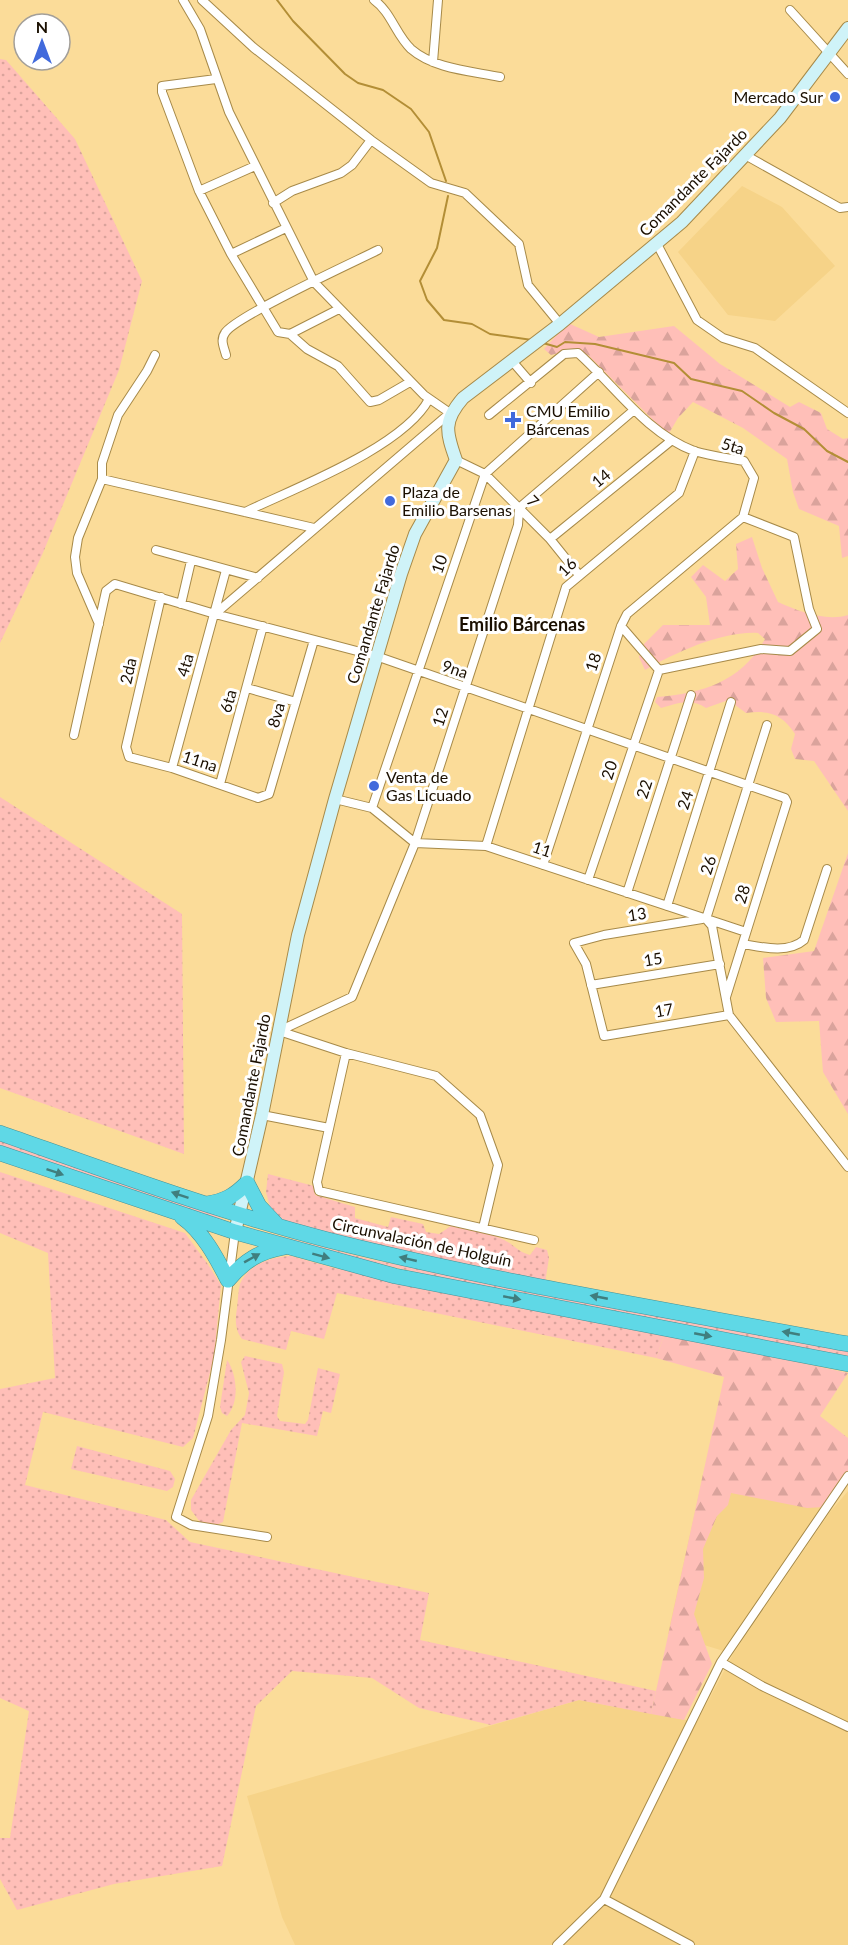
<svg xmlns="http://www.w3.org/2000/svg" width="848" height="1945" viewBox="0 0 848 1945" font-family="Lato,sans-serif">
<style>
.built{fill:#f6d388}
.grass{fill:url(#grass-dots)}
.forest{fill:url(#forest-firs)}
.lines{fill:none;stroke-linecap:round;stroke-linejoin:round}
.stream{stroke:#b38e36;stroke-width:2}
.street-casing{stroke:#a78a49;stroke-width:10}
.secondary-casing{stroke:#a78a49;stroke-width:14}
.highway-casing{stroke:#479296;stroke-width:16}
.street{stroke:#fff;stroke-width:8}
.secondary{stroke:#cff3f8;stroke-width:12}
.highway{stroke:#5fd8e6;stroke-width:15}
.oneway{fill:#407e7e}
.poi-dot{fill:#416adc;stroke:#fff;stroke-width:2}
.labels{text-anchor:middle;stroke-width:6;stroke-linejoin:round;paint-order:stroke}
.poi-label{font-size:16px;fill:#1a0f00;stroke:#fff;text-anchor:start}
.street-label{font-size:16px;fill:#1a0f00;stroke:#fff}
.neighbourhood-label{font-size:18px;font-weight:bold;fill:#1a0f00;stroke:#fff}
</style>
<defs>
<pattern id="grass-dots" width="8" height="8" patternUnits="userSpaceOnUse" patternTransform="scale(1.5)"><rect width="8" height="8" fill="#ffbfb8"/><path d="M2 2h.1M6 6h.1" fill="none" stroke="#daa39c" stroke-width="1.8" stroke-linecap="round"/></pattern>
<pattern id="forest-firs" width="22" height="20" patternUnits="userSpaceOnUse" patternTransform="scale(1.5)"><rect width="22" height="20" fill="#ffbfb8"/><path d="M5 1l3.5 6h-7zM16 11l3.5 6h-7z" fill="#daa39c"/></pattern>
</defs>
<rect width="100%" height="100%" fill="#fbdc99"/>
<path class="built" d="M742,186L782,207L835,266L775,321L728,315L678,252Z
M702,1480L825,1507L727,1652L668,1634Z
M848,1491V1945H295L282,1917L247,1796L579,1700L697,1722L733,1654L830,1512Z"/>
<path class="grass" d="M0,59L6,60L75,139L142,281L119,370L42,555L0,643Z
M0,797L182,914L184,1154L0,1088Z
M0,1141L213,1214L228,1222L0,1146Z
M0,1172L185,1233L207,1263L221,1285L214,1357L193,1438L183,1447L43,1412L25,1485L166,1520L190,1542L429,1593L420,1640L656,1691L651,1714L579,1700L491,1725L419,1708L372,1678L292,1671L256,1706L222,1866L114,1884L17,1910L0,1879V1838H10L29,1711L0,1698V1389L55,1378L48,1253L0,1233Z
M268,1174L314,1186L315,1195L355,1207V1218L388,1227L391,1217L423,1224L426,1232L439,1234L451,1226C467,1230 487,1232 502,1239C514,1244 517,1252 530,1255L536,1247L547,1250L549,1258L545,1283L339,1239L281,1220L270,1207L266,1192Z
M245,1227L373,1260L848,1351V1356C646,1318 442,1285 244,1229Z
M291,1256L334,1268L665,1333L656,1358L337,1293L324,1339L291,1331L286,1350L242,1339C235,1330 235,1319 237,1308C238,1300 238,1291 240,1284C248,1264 272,1257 291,1256Z
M245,1356L282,1364L284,1372L277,1416L280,1421L305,1424L308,1420L318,1368L340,1374L331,1413L323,1411L317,1436L242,1423L223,1522L216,1525L200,1522L191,1510V1500L231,1430L245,1415L249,1393L241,1362Z
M227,1360C237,1374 240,1402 227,1416L222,1413L220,1407Z
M77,1446L170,1471L175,1479L173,1487L167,1491L71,1469Z"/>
<path class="forest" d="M568,323L599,337L674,326L720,364L790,407L799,402L821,413L827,429L843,439L848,438V556L842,558L839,526L799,509L793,492L787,459L743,428L693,402L678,418L668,435L588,355L570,350L551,355L544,349Z
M752,537L762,568L778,602C798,611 826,622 848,615V811L814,761L795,759L791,749L795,734C782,714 769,710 746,713L735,705L734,698L706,708C691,698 678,703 661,708L655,702L657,697C703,693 741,682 765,639L758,633C722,631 677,652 645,670L639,657L644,644L663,625H710L706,597L691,577L703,565L725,581L738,569L736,544Z
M848,853V1114L823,1072L819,1021L776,1022L766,998L763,958L814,951Z
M665,1333L848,1373L820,1416L848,1438V1471L825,1507L807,1508L731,1493L728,1505L717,1516L703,1549L704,1578L694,1614L712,1664L684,1720L651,1714L724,1377L656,1358Z"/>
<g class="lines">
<path class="stream" d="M277,0L293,21L345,74L358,83L383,90L411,109L429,132L446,181
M448,196L437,248L420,281L427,300L444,320L472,324L490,334L532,340
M543,343L557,347L565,342L595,344L674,363L691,379L742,391L774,413L804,429L827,451L848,462"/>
<defs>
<path id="street" d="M183,0L200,29L229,112L314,282L424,395L450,413L215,614
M202,0L254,48L371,140L431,183L465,193L519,244L528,285L560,324
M374,0C391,12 396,35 411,49C434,69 471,71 500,77
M790,10L848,74
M433,62L438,0
M216,79L162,86V92L199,191L231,254L278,332L290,334L339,309
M745,155L840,208L848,207
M199,191L255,166
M273,203L292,191L341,173L352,165L371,140
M657,244L697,320L723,338L755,348L848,413
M231,254L286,228
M290,334L307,349L338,366L370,402L379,400L410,382
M226,355C224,347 220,340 225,333C234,317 354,262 378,250
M512,361L531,383
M489,415L564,354L578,353C615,386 646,433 694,451C710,456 728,458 744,461L754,478L743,517
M456,460L485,474L550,539L579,575
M102,479L314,528
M245,512C295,488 404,447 429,399
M550,539L672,440
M156,550L258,578
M161,597L126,747L129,757L172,768L258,798L269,794L314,640
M181,604L191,561
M99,624L77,573L75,557L78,538L102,479V463L118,415L147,371L155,355
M621,626L659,670
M659,670L761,649L790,651L817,629L809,609L794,537L743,517
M247,688L296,702
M74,735L106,591L115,584L215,614L376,656L785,798L787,802L726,997
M172,768L226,570
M220,784L263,626
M335,799L372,808L415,843L486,846L746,932
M372,808L485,474L599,372
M486,846L566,587L679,493L695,451
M543,865L621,626L627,614L743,517
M588,880L659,670
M627,893L691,695
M667,906L731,702
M702,919L604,935L574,943L586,964L604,1036L729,1015
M706,919L712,926L729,1015L848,1167
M706,919L767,725
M743,944C761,947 788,954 804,940L827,869
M591,985L720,964
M279,1031L352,997L415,843L518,525L519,508L634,410
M279,1031L346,1053L436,1076L480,1115L498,1165L483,1228
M346,1053L317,1182L319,1191L534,1240
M262,1115L329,1128
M235,1232L221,1340L208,1416L176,1517L191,1525L267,1537
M721,1662L762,1686L848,1727
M604,1899L690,1945
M557,1945L604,1899L721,1662L848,1476"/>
<path id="secondary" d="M235,1232L262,1115L298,935L335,799L401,574L415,534L456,460C446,432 443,421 463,398L560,324L682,222L780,118L848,28"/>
<path id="highway" d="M0,1133C108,1171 216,1211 328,1240C499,1283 674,1311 848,1344
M0,1153L235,1232L395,1276L848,1364
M207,1204C225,1201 234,1196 247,1183L259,1206L276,1224
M182,1217C203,1232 216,1257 228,1280C244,1261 260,1251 284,1247"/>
</defs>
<use href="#street" class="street-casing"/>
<use href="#secondary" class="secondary-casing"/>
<use href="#highway" class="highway-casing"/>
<use href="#street" class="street"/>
<use href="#secondary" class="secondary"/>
<use href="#highway" class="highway"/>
</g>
<defs><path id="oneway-solid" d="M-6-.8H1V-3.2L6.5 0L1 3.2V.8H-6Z" transform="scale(1.5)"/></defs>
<g class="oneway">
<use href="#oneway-solid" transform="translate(55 1172) rotate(19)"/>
<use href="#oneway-solid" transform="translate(180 1195) rotate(-161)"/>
<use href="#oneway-solid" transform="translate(321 1256) rotate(15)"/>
<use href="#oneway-solid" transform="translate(252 1258) rotate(-29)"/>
<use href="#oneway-solid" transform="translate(408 1259) rotate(-167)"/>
<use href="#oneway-solid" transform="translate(599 1297) rotate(-169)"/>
<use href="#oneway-solid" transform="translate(512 1298) rotate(11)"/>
<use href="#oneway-solid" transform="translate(791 1333) rotate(-169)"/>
<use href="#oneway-solid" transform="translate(703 1335) rotate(11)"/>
</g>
<g class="poi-dot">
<circle cx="835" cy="97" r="6"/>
<path d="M510 411h6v6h6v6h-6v6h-6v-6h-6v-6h6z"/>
<circle cx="390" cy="501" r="6"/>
<circle cx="374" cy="786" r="6"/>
</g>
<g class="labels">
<g class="poi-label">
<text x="823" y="103" text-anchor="end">Mercado Sur</text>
<text x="526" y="417">CMU Emilio<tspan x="526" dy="18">Bárcenas</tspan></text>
<text x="402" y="498">Plaza de<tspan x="402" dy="18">Emilio Barsenas</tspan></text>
<text x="386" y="783">Venta de<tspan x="386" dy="18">Gas Licuado</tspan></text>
</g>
<g class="street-label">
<text transform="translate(693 182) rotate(-45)" y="6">Comandante Fajardo</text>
<text transform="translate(733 446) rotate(17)" y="6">5ta</text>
<text transform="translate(601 478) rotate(-39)" y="6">14</text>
<text transform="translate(533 501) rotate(45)" y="6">7</text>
<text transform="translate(439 564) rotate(-71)" y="6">10</text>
<text transform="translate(567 567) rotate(-44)" y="6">16</text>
<text transform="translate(373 614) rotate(-73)" y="6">Comandante Fajardo</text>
<text transform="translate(593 662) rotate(-72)" y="6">18</text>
<text transform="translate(185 665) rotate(-74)" y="6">4ta</text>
<text transform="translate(455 669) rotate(19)" y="6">9na</text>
<text transform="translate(128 671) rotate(-77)" y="6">2da</text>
<text transform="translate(228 701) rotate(-74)" y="6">6ta</text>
<text transform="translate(276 715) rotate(-74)" y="6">8va</text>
<text transform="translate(440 717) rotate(-72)" y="6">12</text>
<text transform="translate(200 761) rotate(18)" y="6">11na</text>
<text transform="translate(609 770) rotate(-72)" y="6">20</text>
<text transform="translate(644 789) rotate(-72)" y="6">22</text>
<text transform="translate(685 800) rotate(-72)" y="6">24</text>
<text transform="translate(542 849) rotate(18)" y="6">11</text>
<text transform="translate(708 865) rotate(-72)" y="6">26</text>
<text transform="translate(742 894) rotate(-73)" y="6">28</text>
<text transform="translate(637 914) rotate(-9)" y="6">13</text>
<text transform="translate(653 959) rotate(-9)" y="6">15</text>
<text transform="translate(664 1010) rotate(-10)" y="6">17</text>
<text transform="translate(251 1085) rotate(-79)" y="6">Comandante Fajardo</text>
<text transform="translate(422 1242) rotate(12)" y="6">Circunvalación de Holguín</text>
</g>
<g class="neighbourhood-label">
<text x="522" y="631">Emilio Bárcenas</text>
</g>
</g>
<g transform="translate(42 42)"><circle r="28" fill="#ffffff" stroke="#a39f99" stroke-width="1.5"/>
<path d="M0-4.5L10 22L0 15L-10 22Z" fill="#416adc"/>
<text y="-9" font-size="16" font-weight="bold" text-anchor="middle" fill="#1a0f00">N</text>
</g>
</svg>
